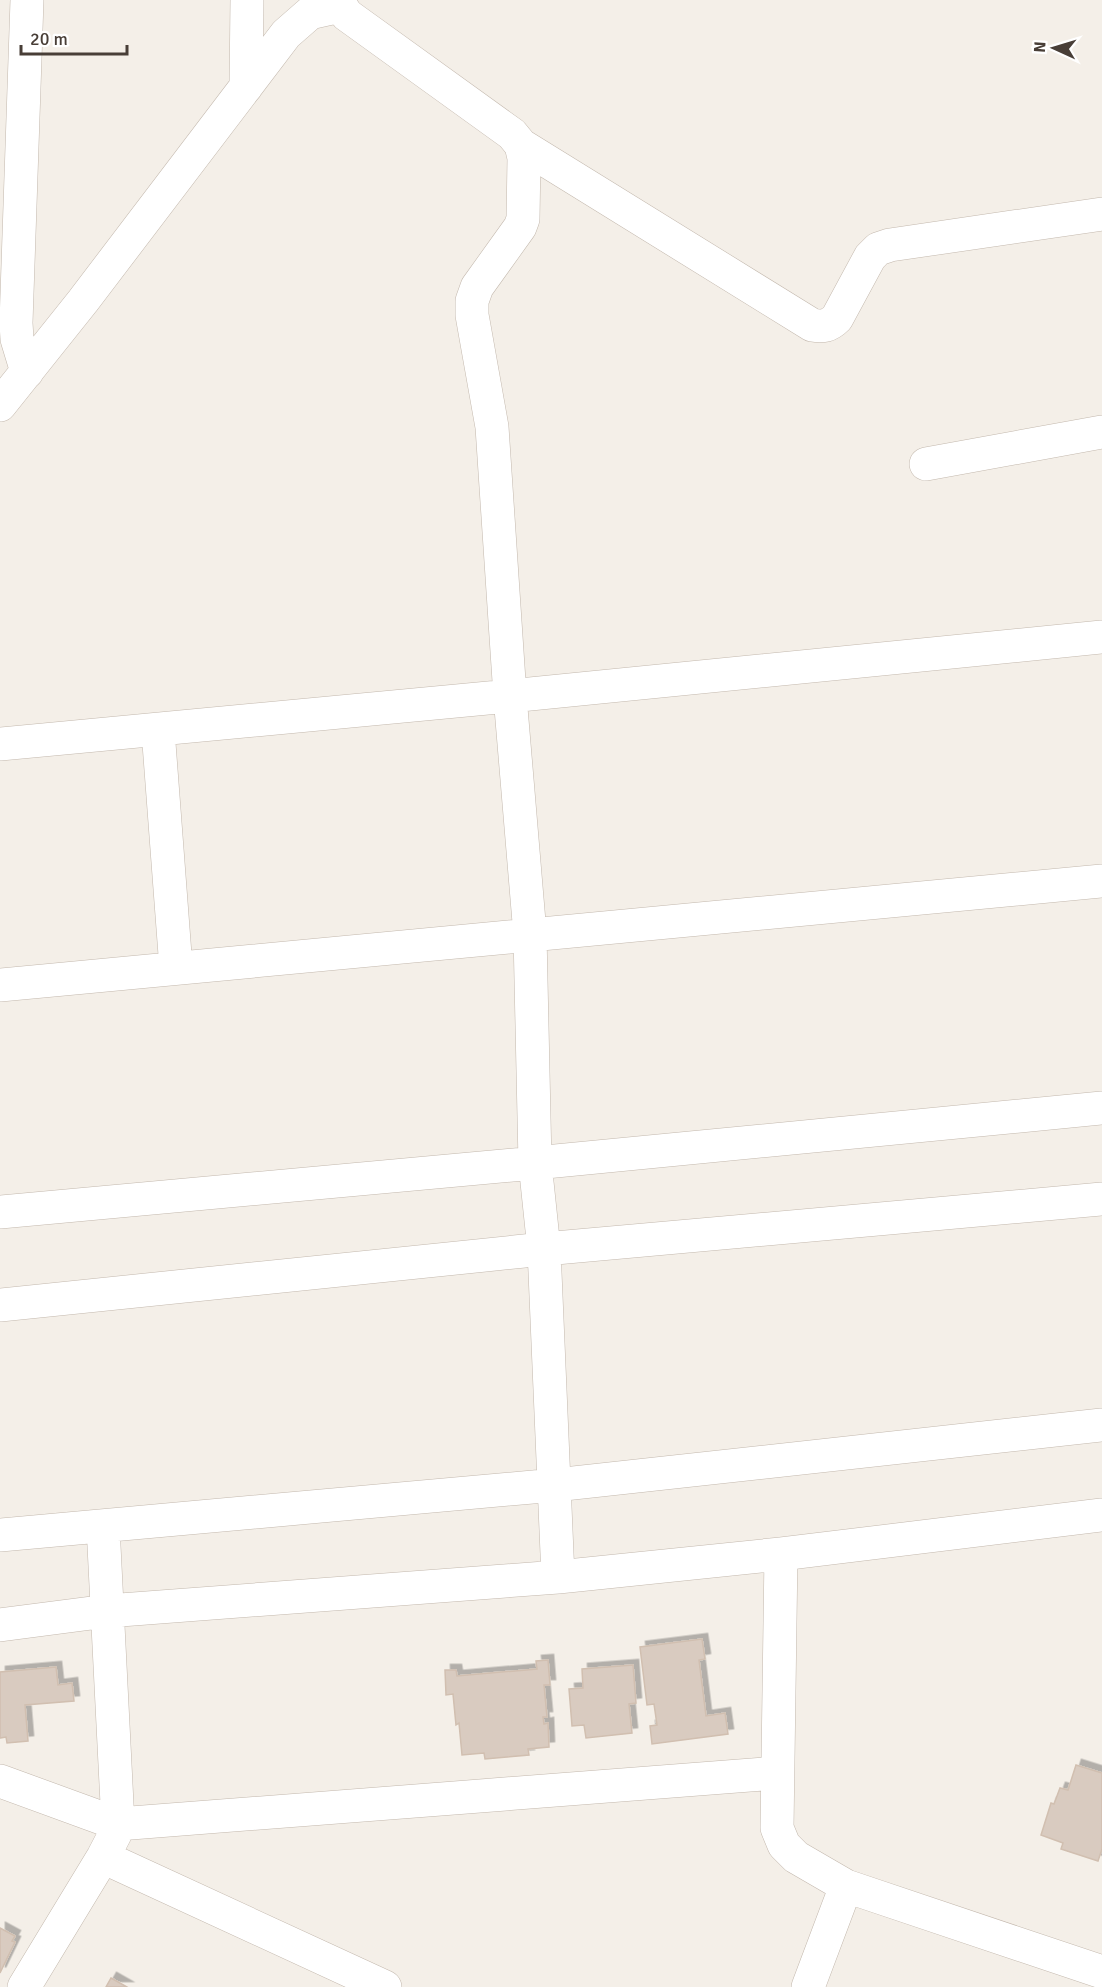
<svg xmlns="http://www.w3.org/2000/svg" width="1102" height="1987" viewBox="0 0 1102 1987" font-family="Signika,sans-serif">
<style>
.building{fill:#d9cbc0;stroke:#d1bfb0;stroke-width:1.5;filter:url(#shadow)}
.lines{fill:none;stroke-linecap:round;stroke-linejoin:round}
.minor-casing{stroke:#c3b8ad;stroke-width:34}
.minor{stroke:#fff;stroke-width:33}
</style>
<defs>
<filter id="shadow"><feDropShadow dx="5.5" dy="-5.5" stdDeviation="0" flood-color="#0004"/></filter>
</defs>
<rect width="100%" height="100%" fill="#f4efe8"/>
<path class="building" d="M702,1639L705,1659L699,1660L706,1716L725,1713L728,1734L652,1744L650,1726L657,1725L654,1704L647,1705L640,1647Z
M548,1660L550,1685H544L547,1717H543L544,1724L548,1723L549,1747L528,1749L529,1755L485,1759L484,1753L462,1755L459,1723L456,1725L453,1694L446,1695L445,1670H456L457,1676L537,1669L536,1661Z
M633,1665L636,1703L629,1704L632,1733L586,1738L584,1725L572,1726L569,1689L583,1688L582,1669Z
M56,1667L58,1685L72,1683L74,1701L25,1705L28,1741L7,1743L6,1737L0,1738V1672Z
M1076,1765L1102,1773V1849L1098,1861L1061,1849L1063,1843L1041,1835L1051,1803L1054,1804L1060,1788L1068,1790Z
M0,1928L15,1936L12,1941L15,1942L0,1973Z
M111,1978L127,1987H106Z"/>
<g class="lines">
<defs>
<path id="minor" d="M341,6L347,15L512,134L521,145L524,158L523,219L520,227L477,287L472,301V315L492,427L510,696L530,934L535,1163L544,1249L558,1577
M246,87L247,0
M521,145L812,325C823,327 829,326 837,318L870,257L878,249L890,245L1102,214
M27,372L17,339L16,323L27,0
M0,405L83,301L286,34L310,13L341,6
M926,464L1102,432
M158,730L176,968
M0,744L510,696L1102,637
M0,985L1102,881
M0,1212L535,1163L1102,1108
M0,1305L544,1249L1102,1199
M0,1535L555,1485L1102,1425
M781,1554L777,1828L784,1845L796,1857L846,1886L1102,1972
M0,1625L107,1611L558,1577L781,1554L1102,1515
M0,1781L118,1824L777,1773
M103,1857L385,1987
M24,1987L103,1857L115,1834L118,1824L103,1526
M808,1987L846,1886"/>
</defs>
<use href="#minor" class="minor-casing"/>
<use href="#minor" class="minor"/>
</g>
<g transform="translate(1054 48) rotate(274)" stroke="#ffffff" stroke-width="4.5" paint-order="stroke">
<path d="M0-4.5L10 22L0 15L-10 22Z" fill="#483e37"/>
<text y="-9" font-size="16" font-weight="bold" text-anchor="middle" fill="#483e37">N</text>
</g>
<path d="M21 45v9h106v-9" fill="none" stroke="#483e37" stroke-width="3"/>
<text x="30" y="45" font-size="18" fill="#483e37" stroke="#ffffff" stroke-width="4.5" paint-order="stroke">20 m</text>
</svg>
